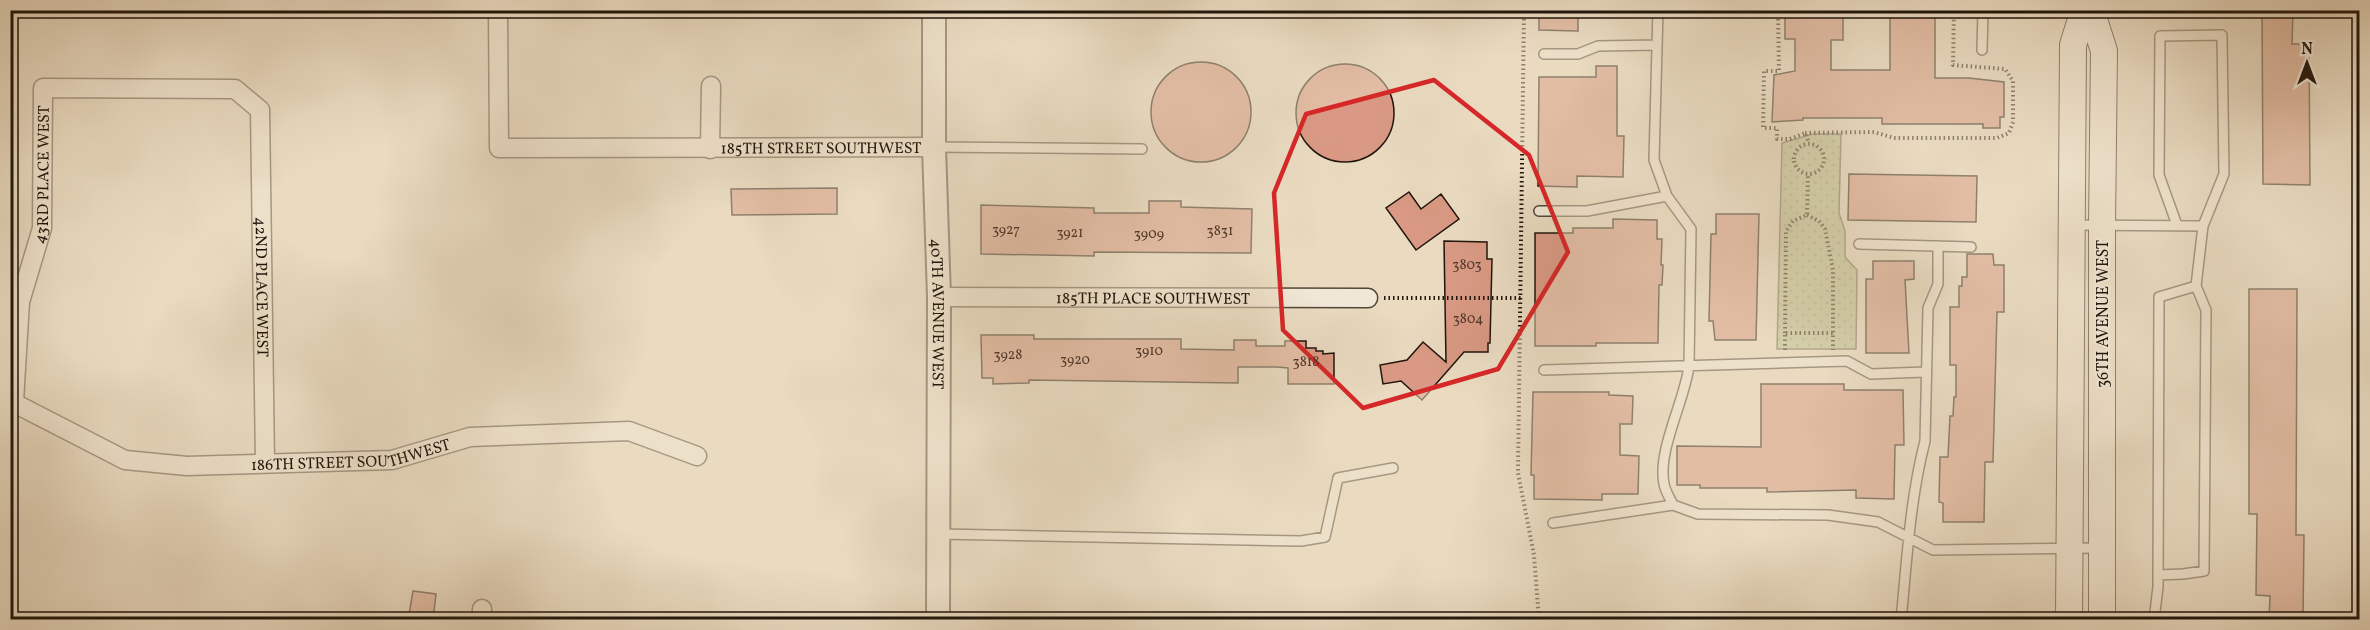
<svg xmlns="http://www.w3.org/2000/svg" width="2370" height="630" viewBox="0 0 2370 630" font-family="Vollkorn,serif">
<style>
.park{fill:url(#park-dots);stroke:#6d6a4d;stroke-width:1.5}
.building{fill:#d99984;stroke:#1f150b;stroke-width:1.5}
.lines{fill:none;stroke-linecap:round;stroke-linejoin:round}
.service-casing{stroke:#524638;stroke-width:12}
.minor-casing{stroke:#524638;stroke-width:21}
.tertiary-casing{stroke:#524638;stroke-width:26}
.secondary-casing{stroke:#1f150b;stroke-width:28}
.path{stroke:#1f150b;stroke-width:4;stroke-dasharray:1.5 3;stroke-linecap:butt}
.service{stroke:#f1e7d6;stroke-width:9}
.minor{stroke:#f1e7d6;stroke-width:18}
.tertiary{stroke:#f1e7d6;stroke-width:22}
.secondary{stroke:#f1e7d6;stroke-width:26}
.marked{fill:none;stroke:#d62828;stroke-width:4.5;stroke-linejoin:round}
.labels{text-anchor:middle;stroke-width:4.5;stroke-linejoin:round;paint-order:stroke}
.number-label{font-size:14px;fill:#4e3629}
.street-label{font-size:16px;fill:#1f150b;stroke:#f1e7d6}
</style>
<defs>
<pattern id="park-dots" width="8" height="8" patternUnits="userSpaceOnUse" patternTransform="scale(1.5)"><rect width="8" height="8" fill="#bbbe8f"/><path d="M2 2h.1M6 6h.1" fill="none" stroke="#a0a27a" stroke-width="1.8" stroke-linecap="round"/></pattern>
</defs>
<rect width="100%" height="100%" fill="#e9dac0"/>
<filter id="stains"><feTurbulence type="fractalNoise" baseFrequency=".00333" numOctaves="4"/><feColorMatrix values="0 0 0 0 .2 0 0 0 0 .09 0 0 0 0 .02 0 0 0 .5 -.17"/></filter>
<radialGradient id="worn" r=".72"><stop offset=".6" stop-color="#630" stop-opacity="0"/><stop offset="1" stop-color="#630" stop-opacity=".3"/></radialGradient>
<path class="park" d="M1813,134H1841L1839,213L1845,231V257L1857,270L1856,349H1777L1782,143Z"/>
<path class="building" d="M1539,10H1578V31L1539,30Z
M1795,10H1819V15H1843V40H1831V70H1890V10H1935V78H1969L2004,82V117H2000V128H1983V124H1882V118H1803V120L1772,122L1774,75L1795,71V39H1785V14H1795Z
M2262,10H2293L2292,44H2309L2310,185L2263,184Z
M1151 112a50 50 0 1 1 100 0a50 50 0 1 1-100 0Z
M1296 113a49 49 0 1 1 98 0a49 49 0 1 1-98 0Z
M1596,66H1617V136H1624L1623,177L1577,176V187L1538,186L1539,77H1596Z
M1849,174L1977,176L1976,222L1848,220Z
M837,188V214L732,215L731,189Z
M1409,192L1421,209L1441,194L1459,219L1416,250L1386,208Z
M1149,201H1181V207L1252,209L1251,253L1094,252V256L981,254V205L1094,208V213H1149Z
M1716,214H1759L1756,340H1715L1713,321H1709L1711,234H1716Z
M1613,219L1657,220V239H1662L1661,265H1663L1662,285H1659L1658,343H1596V346H1535V233H1573V228H1613Z
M1444,241L1487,242V259H1492L1490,343H1488V352H1464L1422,400L1401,381L1383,384L1380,365L1407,360L1423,342L1446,362Z
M1967,254H1993L1994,265H2004V312H1997L1993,462H1985L1984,522H1943V503L1939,502L1940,457H1948L1950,416H1953L1954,397H1956V365H1950V307H1959V286H1962V277H1967Z
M1873,261H1914V279L1905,280L1909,353H1866V279H1873Z
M2249,289H2297L2296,535H2304L2303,620H2269L2270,596L2256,595L2257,514H2249Z
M981,335H1034V339H1181V349L1234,350V340H1256V346H1285V341H1306V348H1316V351H1323V354L1334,353V384H1288V368L1277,367H1238V383L1029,380V383L993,384V378H982Z
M1761,384H1844V390H1903L1904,445H1895L1894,499L1856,498V490L1767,492V488H1700V485H1677V446L1761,447Z
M1533,392H1609V395L1633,396L1632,424H1620V455L1639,456L1638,494H1602V500L1534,499V475H1531Z
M413,591L436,594L433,620H408Z"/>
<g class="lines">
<defs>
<path id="service" d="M1658,10L1654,160L1667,196L1691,229L1689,366C1685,400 1657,451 1664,484C1665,491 1670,498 1673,505
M1982,50L1983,10
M1544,54H1578L1598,46L1657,45
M934,147L1142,149
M1539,211H1587L1667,196
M2073,225L2203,226
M1859,244L1971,247
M1544,370L1847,361L1871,374L1925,372
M1553,523L1673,505L1698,514L1828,515L1878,522L1933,550L2099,548
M939,534L1301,541L1325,537L1338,478L1393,468
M2158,575L2183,574L2204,571L2206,310L2196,286
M1901,620C1907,560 1910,499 1925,441L1928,308L1938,284V246
M2154,620L2158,587L2159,297L2196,286L2203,226L2224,174L2222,35L2160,36L2159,175L2177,225"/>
<g id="minor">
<path id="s1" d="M498,10L499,148L934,147"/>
<path d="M710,149L711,86"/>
<path id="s2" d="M939,297L1368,298"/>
<path id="s3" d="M10,401L125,460L187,466L392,460L470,437L629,431L697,456"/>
<path id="s4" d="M14,401L20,302L42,228L43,88L235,89L260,110L265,463"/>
<path d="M482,609V620"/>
</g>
<g id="tertiary">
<path id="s5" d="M934,10V147L939,297L938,620"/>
</g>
<path id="secondary" d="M2091,10L2104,51L2102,225V620
M2069,620L2073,45L2084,10"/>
</defs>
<use href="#service" class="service-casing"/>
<use href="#minor" class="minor-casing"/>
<use href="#tertiary" class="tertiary-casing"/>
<use href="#secondary" class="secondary-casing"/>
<path class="path" d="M1524,10L1518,473L1534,555L1539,620
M1778,10L1779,71H1764L1763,128H1777V139H1790L1805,133L1809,143
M1805,133L1874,132L1894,138H1997L2009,133L2013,122V81L2005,69L1953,65L1954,10
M1794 159a15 15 0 1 1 30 0a15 15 0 1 1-30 0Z
M1807,215L1819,221L1825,229L1833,270V333
M1384,298H1521
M1785,333L1786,231L1793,221L1807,215L1808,174
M1785,350V333H1833V350"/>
<use href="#service" class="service"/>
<use href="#minor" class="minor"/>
<use href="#tertiary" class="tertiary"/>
<use href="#secondary" class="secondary"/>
</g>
<path d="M0 0H2370V630H0ZM1434,80L1529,155L1568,252L1498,369L1363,408L1283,330L1274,193L1306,114Z" fill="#e9dac0" fill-opacity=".55" fill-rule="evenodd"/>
<path class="marked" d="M1434,80L1529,155L1568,252L1498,369L1363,408L1283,330L1274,193L1306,114Z"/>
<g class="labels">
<g class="number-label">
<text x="1006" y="234">3927</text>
<text x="1220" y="235">3831</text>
<text x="1070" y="237">3921</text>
<text x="1149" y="238">3909</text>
<text x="1467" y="269">3803</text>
<text x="1468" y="323">3804</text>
<text x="1149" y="355">3910</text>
<text x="1008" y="359">3928</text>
<text x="1075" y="364">3920</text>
<text x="1306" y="366">3818</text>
</g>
<g class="street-label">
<text dy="6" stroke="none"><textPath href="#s1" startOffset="460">185TH STREET SOUTHWEST</textPath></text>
<text dy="6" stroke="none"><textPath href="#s4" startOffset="230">43RD PLACE WEST</textPath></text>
<text dy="6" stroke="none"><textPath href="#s4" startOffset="718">42ND PLACE WEST</textPath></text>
<text dy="6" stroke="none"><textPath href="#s2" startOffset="214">185TH PLACE SOUTHWEST</textPath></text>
<text transform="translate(2102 314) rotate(-90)" y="6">36TH AVENUE WEST</text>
<text dy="6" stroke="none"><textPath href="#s5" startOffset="304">40TH AVENUE WEST</textPath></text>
<text dy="6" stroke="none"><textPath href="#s3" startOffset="356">186TH STREET SOUTHWEST</textPath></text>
</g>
</g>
<rect width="2370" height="630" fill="none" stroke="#e9dac0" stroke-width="36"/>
<rect x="12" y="12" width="2346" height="606" fill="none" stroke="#1f150b" stroke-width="3"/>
<rect x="18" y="18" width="2334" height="594" fill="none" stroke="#1f150b" stroke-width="1.5"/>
<g transform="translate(2307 63)" stroke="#f1e7d6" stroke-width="4.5" paint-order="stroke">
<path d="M0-4.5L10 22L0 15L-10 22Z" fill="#1f150b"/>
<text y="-9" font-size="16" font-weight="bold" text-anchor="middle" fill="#1f150b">N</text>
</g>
<rect width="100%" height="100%" filter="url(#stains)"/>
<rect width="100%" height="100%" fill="url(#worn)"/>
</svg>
